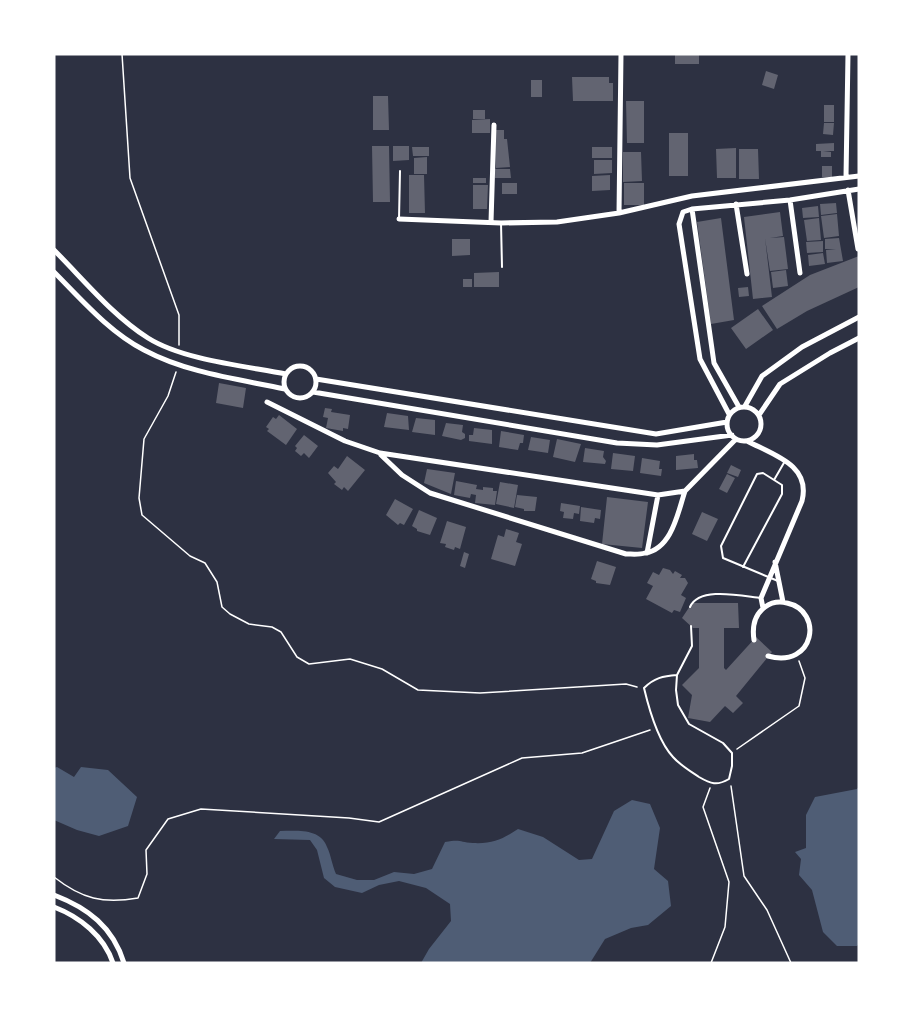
<svg xmlns="http://www.w3.org/2000/svg" width="913" height="1017" viewBox="0 0 913 1017" font-family="Jost,sans-serif">
<style>
.water{fill:#4f5d75}
.building{fill:#626471}
.lines{fill:none;stroke-linecap:round;stroke-linejoin:round}
.path{stroke:#fff;stroke-width:1.5}
.service{stroke:#fff;stroke-width:2}
.minor{stroke:#fff;stroke-width:5}
</style>
<rect width="100%" height="100%" fill="#2d3142"/>
<path class="water" d="M57,767L74,777L81,767L108,770L137,797L128,826L99,836L77,830L54,820V768Z
M859,786V944L857,946H837L823,932L812,890L799,875L801,859L795,852L806,848V815L815,797L857,789Z
M632,800L650,804L660,828L654,869L668,881L671,906L648,925L631,928L605,939L590,963H421L429,949L451,921L450,904L426,888L399,881L379,885L362,893L335,887L324,878L317,850L310,840L274,839L280,831C297,831 320,828 327,847C331,855 332,865 336,874L357,880H374L394,872L414,874L432,869L445,842C461,839 459,842 473,843C493,844 503,839 518,829L543,837L579,860L592,859L614,811Z"/>
<path class="building" d="M675,54H699V64H675Z
M766,71L778,75L774,89L762,85Z
M572,77H609V83H613V101H573Z
M531,80H542V97H531Z
M373,96H388L389,130H373Z
M626,101H644V143H627Z
M824,105H834V122H824Z
M473,110H485V119H473Z
M490,119V133H472V120Z
M824,123H834L833,135L823,134Z
M495,130H504V139H507L510,167L496,168Z
M669,133H688V176H669Z
M834,143V151H823L831,152V157H821V151H816V144Z
M372,146H389L390,202H373Z
M393,146H409V160L393,161Z
M412,147H429V156H413Z
M592,147H612V158H592Z
M736,148V178H717L716,149Z
M739,149H758L759,179H739Z
M623,152H641L642,181L623,182Z
M427,157V174H414V158Z
M594,160H612V173L594,174Z
M822,166H832V177H822Z
M495,169H510L511,178H495Z
M409,175H424L425,213H409Z
M610,175V190L592,191V176Z
M473,178H486V183H473Z
M502,183H517V194H502Z
M624,183H644V205H624Z
M473,185H488L487,209H473Z
M836,203L837,213L821,215L820,204Z
M818,206L819,217L803,218L802,208Z
M780,212L783,236L770,238L784,237L788,269L770,271L765,238L772,297L753,299L744,217Z
M837,214L839,236L824,238L821,216Z
M721,218L734,320L711,324L697,222Z
M819,218L821,240L807,241L804,220Z
M839,238L843,261L827,263L826,250L836,249H825V239Z
M452,239H470V255L452,256Z
M823,241V252L807,253L806,242Z
M823,253L825,264L809,266L808,255Z
M859,256V287L807,311L777,329L762,306L810,275Z
M786,270L788,286L773,288L771,272Z
M499,272V287H474V273Z
M463,279H472V287H463Z
M748,287L749,296L739,297L738,288Z
M758,309L773,330L746,349L731,328Z
M219,383L246,388L243,408L216,403Z
M325,408L332,409L331,412L350,415L348,429L343,428V431L326,428L328,418L323,417Z
M387,413L408,416L409,430L384,427Z
M279,415L297,429L286,445L267,431L269,429L266,427L273,417L276,419Z
M416,418L435,420V435L412,432Z
M446,423L463,425L462,432L465,434V438L461,440L442,436Z
M474,428L492,430V444L469,441V435H473Z
M501,431L524,435L523,443H520L518,450L499,447Z
M304,435L318,446L309,458L304,453L301,456L295,451L297,448L295,446Z
M531,437L550,440L548,453L528,450Z
M557,439L581,444L575,462L553,457Z
M585,448L604,451L603,457L606,461L605,464L583,462Z
M613,453L635,456L633,471L611,469Z
M694,454V460H697L698,468L676,470V456Z
M347,456L365,470L348,491L344,487L342,490L334,484L336,482L328,473L334,466L338,469Z
M642,458L660,461L659,469H662L661,476L640,473Z
M731,465L741,470L738,477L727,473Z
M427,469L455,473L451,494L424,483Z
M727,474L735,478L727,493L719,489Z
M456,481L477,485L476,489L483,490V487L493,488V491H497L495,505L475,503L476,495L471,494L470,498L454,495Z
M500,482L518,485L514,508L496,504Z
M517,495L537,497L535,511H524V509L515,507Z
M607,497L648,502L642,548L602,544Z
M395,499L413,509L404,525L400,523L398,525L386,515Z
M561,503L580,506L579,514L574,513L573,519L563,518L564,512L560,511Z
M581,507L601,510L600,519L595,518L594,523L580,521Z
M419,510L437,518L430,535L417,531V529L412,526Z
M702,512L718,519L707,541L692,534Z
M447,521L466,527L460,549L455,547L454,550L445,547L446,544L440,543Z
M506,529L519,533L516,542L522,544L515,566L491,559L498,535L504,537Z
M464,552L469,554L465,568L460,566Z
M597,561L616,567L610,585L596,583V581L591,579Z
M663,568L670,570L673,574L675,571L682,575L680,578H685L688,583L681,595L686,598L680,612L674,610L672,613L646,599L653,586L647,583L653,572L659,575Z
M692,603H738L739,628H724V668L726,670L756,637L772,652L736,696L743,703L733,713L725,706L710,722L688,718L692,695L682,685L699,668V628H693L682,618Z"/>
<g class="lines">
<path class="path" d="M122,54L130,178L179,315V345
M176,372L168,396L144,439L139,498L142,515L190,556L205,563L217,582L222,607L230,614L249,624L272,627L281,632L297,657L309,664L350,659L382,669L418,690L480,693L626,684L637,687
M737,749L799,706L805,678L799,661
M731,786L744,876L767,910L791,963
M710,788L703,807L729,882L725,927L711,963
M54,877C82,899 103,904 138,898L147,874L146,850L168,819L201,809L349,818L379,822L522,758L582,753L650,730"/>
<path class="service" d="M399,219L400,171
M501,223L502,267
M774,480L785,461
M743,567L782,494V485L763,473L757,474L721,546L723,558L778,581
M690,607C699,586 742,596 761,598
M677,675C663,676 654,678 644,688C649,709 658,741 673,757C680,765 690,771 699,777C711,784 717,786 729,779L732,766V753L723,743L689,724L678,705L676,690L677,675L692,646L691,626"/>
<path class="minor" d="M846,177L848,54
M848,190L858,249
M790,200L800,273
M736,204L747,274
M692,209L714,363L739,407
M619,213L621,54
M399,219L501,223L557,222L619,213L692,196L859,176
M491,222L494,125
M54,250C84,280 112,315 148,338C183,360 245,366 286,374
M54,272C81,299 109,332 144,350C187,373 238,379 285,389
M284 382a16 16 0 1 1 32 0a16 16 0 1 1-32 0Z
M316,379L656,434L727,422
M313,392L617,443L657,445L732,435
M267,402L345,441L380,453L658,495L685,491L736,439
M745,406L762,376L802,347L859,317
M727 424a17 17 0 1 1 34 0a17 17 0 1 1-34 0Z
M729,414L700,359L679,224L683,212L692,209L790,200L859,189
M759,415L780,384L830,353L859,338
M747,441C774,455 811,465 802,501L761,598L763,608
M381,455L402,475L430,493L626,554C632,554 639,555 645,553C672,549 678,512 685,491
M647,553L658,495
M775,562L783,602
M754,640C752,627 754,615 765,607C772,602 779,601 787,603C824,611 815,669 768,656
M54,895C88,908 113,927 124,963
M54,907C80,917 104,936 113,963"/>
</g>
<rect width="913" height="1017" fill="none" stroke="#ffffff" stroke-width="111"/>
</svg>
